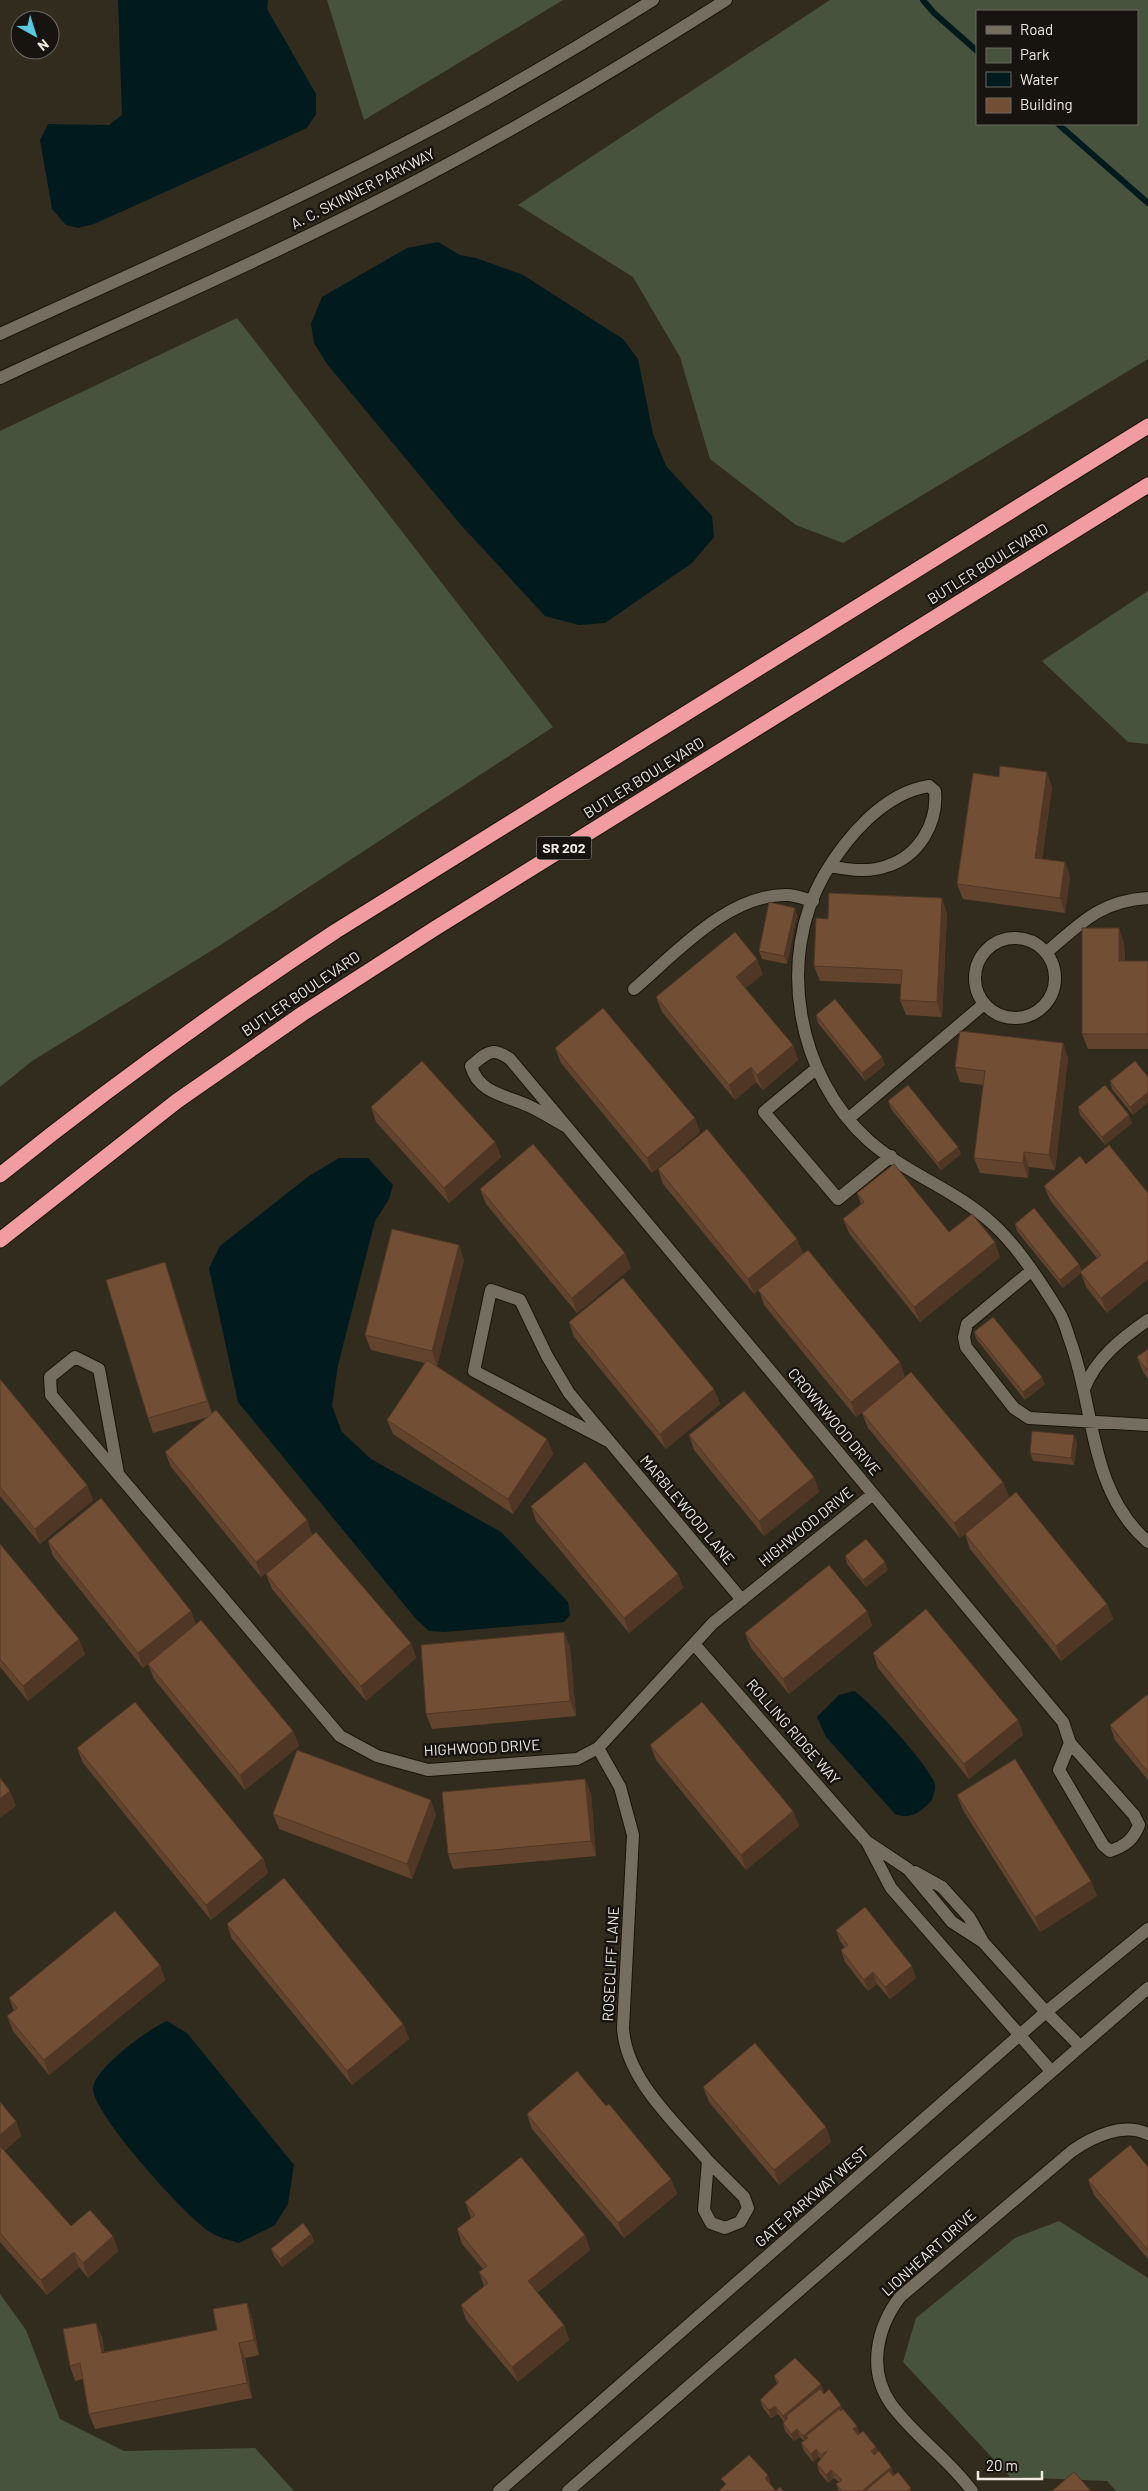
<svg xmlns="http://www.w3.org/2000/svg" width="1148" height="2491" viewBox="0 0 1148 2491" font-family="Barlow,sans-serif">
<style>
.green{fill:#48533d;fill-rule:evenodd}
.water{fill:#001a1d}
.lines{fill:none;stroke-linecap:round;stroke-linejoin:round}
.stream{stroke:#001a1d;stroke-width:6}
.street-casing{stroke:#191408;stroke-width:14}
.secondary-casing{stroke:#191408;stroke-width:14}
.highway-casing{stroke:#191408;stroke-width:17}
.street{stroke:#756e60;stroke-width:12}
.secondary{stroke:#756e60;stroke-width:12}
.highway{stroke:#f19ca0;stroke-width:15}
.wall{fill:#62432e}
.shaded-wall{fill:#503725}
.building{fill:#724e35;stroke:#503725}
.labels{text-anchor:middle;stroke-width:5;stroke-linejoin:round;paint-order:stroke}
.shield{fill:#17140f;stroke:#aeaaa3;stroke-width:1}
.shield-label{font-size:14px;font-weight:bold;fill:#eeeae2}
.street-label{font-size:15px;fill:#eeeae2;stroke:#17140f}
</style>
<rect width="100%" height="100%" fill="#322c1f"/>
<path class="green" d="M327,0H563L364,120Z
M830,0H1148V359L843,543L796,525L710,459L680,357L633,277L518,205ZM977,11H1137V124H977Z
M237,318L553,727L219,946L32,1061L0,1087V431Z
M1148,591V744L1128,742L1042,661Z
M1059,2221L1148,2278V2491H1116L1107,2481L1010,2477L903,2362L916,2318L1015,2238Z
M0,2294L26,2330L60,2419L124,2451L255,2448L294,2491H0Z"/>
<path class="water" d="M118,0H268L267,9L316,94V114L307,128L94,224L78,228L66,225L52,209L40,140L48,124L109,125L122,115Z
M438,242L460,255L476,258L523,275L623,339L638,359L653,434L666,466L712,516L714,537L692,563L605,623L579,625L545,616L461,525L327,364L314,343L311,324L322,297L407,248Z
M339,1158H368L393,1185L389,1199L375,1221L338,1365L332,1406L342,1432L371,1459L501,1532L568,1602L570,1615L564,1622L444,1632L429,1631L416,1619L238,1402L209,1268L220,1246L309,1176Z
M854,1691C871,1702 931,1767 935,1785C936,1789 933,1796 932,1800C921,1812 911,1820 895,1814L826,1737L817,1717L839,1695Z
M167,2021L187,2033L294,2165L288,2204L275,2225L239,2243C230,2240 218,2238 210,2232C186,2217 93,2114 93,2089C93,2069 150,2028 167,2021Z"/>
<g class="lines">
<path class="stream" d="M923,0L934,13L977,51
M1058,124L1148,203"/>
<defs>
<path id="street" d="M830,866C848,870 869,873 887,866C919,856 938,823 935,791L929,786C883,793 846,838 824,875C776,959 797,1076 868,1140C906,1174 957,1190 994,1225C1018,1247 1042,1284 1059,1312C1065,1321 1067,1333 1071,1343C1095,1410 1089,1491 1148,1542
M975 978a40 40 0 1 1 80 0a40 40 0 1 1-80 0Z
M1047,952C1081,923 1100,901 1148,898
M634,989C676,953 728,894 787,895C795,895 805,899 813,901
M817,1068L764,1112L838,1199L891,1156
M848,1119L984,1004
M567,1127C554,1120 542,1112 529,1106C506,1095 479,1094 471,1066C487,1053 491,1046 510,1059L567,1127L1063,1722L1070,1743L1134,1815L1139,1825C1133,1840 1125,1846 1110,1851L1103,1845L1059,1770L1070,1743
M1031,1271L967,1324L964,1337L966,1347L1014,1408L1029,1418L1148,1425
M1084,1389C1096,1358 1121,1339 1148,1320
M608,1441L474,1371L491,1290L520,1300L547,1356L569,1393L742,1600
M118,1473L99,1369L75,1357L50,1377L51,1395L340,1736L377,1756L428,1770L577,1759L598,1748L713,1623L873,1494
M694,1644L867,1842L891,1888L1051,2071
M598,1748L620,1787L633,1835L623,2028C626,2080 676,2123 708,2161L704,2210L711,2223L725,2228L740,2222L748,2208L744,2197L708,2161
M869,1843L908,1869L952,1922L983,1942L1046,2012L1080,2046
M915,1872L942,1887L969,1917L982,1940
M972,2491C949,2459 914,2436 891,2404C867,2370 877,2327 900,2297L1072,2151C1092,2137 1123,2122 1148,2134"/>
<path id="secondary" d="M0,334C142,269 286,206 424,133C502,92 578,47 653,0
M0,378C133,316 268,258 399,190C511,132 619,68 726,0
M499,2491L1046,2012L1148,1929
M568,2491L1148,1988"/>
<path id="highway" d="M0,1175C108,1088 221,1007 336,931L1148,426
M0,1240L177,1101L302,1014L434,929L1148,485"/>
</defs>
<use href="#street" class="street-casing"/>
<use href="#secondary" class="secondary-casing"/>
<use href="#highway" class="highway-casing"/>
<use href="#street" class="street"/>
<use href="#secondary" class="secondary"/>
<use href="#highway" class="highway"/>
</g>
<path class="wall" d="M1052,787L1042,859L1065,862L1070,877L1065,913L963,899L957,884Z
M947,913L942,1017L906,1015L900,1000L901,984L820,981L814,966L828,919Z
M797,915L787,964L762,959L759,951Z
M1124,943L1125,961H1148V1049H1088L1082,1034Z
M763,974L745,988L793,1045L798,1060L763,1090L756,1082L735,1100L662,1012L656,997Z
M816,1015L885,1065L865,1081L818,1023Z
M1063,1043L1068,1058L1055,1170L1029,1167L1028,1178L980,1173L974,1158L984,1085L960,1082L955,1067Z
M555,1048L700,1132L652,1173L561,1063Z
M1148,1077V1102L1133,1115L1112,1089L1110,1081Z
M888,1101L961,1154L941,1170L891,1109Z
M371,1107L495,1142L501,1157L449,1203L376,1122Z
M1078,1107L1132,1123L1105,1145L1080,1115Z
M1109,1145L1107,1313L1086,1287L1081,1273L1063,1288L1017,1231L1015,1224L1079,1264L1082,1271L1097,1258L1050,1200L1044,1186L1086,1164Z
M658,1169L803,1253L905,1377L856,1417L764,1305L759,1290L754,1294L663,1184Z
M480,1189L631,1268L577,1313L486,1204Z
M857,1193L949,1232L1000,1257L920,1322L849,1233L843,1219L861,1204Z
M464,1260L437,1366L547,1439L553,1454L513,1514L393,1434L387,1420L425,1363L371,1350L365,1335Z
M165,1262L170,1277L212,1414L307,1520L312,1535L261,1577L171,1467L165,1452L208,1417L153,1433L148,1418Z
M569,1322L714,1389L720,1404L666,1449L574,1337Z
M974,1332L1045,1384L1025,1400L977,1340Z
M1148,1349V1379L1143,1372L1137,1357Z
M0,1379L87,1485L93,1500L40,1544L0,1496Z
M862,1413L1003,1482L1009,1497L960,1538L868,1428Z
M689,1435L814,1477L819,1492L764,1536L694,1450Z
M1077,1442L1074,1465L1033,1461L1030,1453Z
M531,1506L678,1574L683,1588L629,1633L536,1521Z
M965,1534L1107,1604L1113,1619L1061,1661L970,1549Z
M48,1541L191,1611L196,1625L293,1731L299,1746L245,1790L154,1679L148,1664L143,1668L53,1556Z
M0,1544L85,1654L28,1701L0,1667Z
M845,1556L888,1570L866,1587L847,1564Z
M266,1574L411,1643L416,1658L366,1701L272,1589Z
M867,1611L872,1626L789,1694L751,1648L745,1633Z
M570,1647L576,1716L432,1729L426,1714Z
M873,1653L1018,1720L1023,1735L969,1779L878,1668Z
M1148,1694V1780L1115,1740L1110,1725Z
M650,1745L793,1811L799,1826L746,1870L656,1760Z
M77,1748L263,1858L268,1873L211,1920L83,1763Z
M585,1779L591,1794L596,1856L453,1869L448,1854Z
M957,1795L1091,1881L1097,1896L1040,1932L963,1810Z
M273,1814L436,1815L412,1879L279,1829Z
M227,1924L403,2024L409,2039L352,2085L232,1939Z
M836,1930L916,1978L890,1999L877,1984L868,1991L845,1962L841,1950L845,1948L840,1941Z
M160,1965L165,1980L49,2075L13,2031L7,2016L14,2011L9,1998Z
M703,2087L826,2127L831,2142L779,2185L709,2102Z
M0,2102L16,2121L21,2136L4,2151L71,2226L113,2236L118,2251L88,2278L79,2267L47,2295L0,2242Z
M606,2106L671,2179L677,2194L624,2238L532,2129L527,2114Z
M1148,2167V2259L1094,2195L1088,2180Z
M465,2202L585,2235L590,2250L537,2293L564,2325L569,2340L518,2382L466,2320L461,2305L484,2286L479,2272L483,2269L462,2244L457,2229L471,2218Z
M311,2234L314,2242L282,2267L274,2256L271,2249Z
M252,2318L259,2355L245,2358L252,2398L95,2429L89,2414L83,2379L75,2381L70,2366L96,2323L102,2337L104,2352L217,2330Z
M774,2376L824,2392L823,2393L843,2410L857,2426L859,2433L878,2452L891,2467L894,2475L912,2491H839L836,2484L839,2482L834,2478L828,2483L819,2472L817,2464L821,2459L819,2457L813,2462L804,2451L801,2443L804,2441L800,2437L794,2441L785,2431L783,2423L784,2422L778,2414L771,2418L763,2408L760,2400L777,2384Z"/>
<path class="shaded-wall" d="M1047,772L1052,787L1040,873L1035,858Z
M1065,862L1070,877L1065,913L1060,898Z
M942,898L947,913L942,1017L937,1002Z
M795,908L797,915L787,964L784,956Z
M1119,928L1124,943L1125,976L1119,961Z
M757,959L763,974L741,992L736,977Z
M1063,1043L1068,1058L1055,1170L1049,1155Z
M793,1045L798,1060L763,1090L757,1075Z
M882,1057L885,1065L865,1081L862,1073Z
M751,1067L756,1082L735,1100L729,1085Z
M1148,1092V1102L1133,1115L1130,1107Z
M1129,1115L1132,1123L1105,1145L1102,1137Z
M695,1118L700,1132L652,1173L647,1158Z
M495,1142L501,1157L449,1203L444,1188Z
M958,1147L961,1154L941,1170L938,1163Z
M1024,1152L1029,1167L1028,1178L1023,1163Z
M797,1239L803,1253L754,1294L748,1279Z
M995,1242L1000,1257L920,1322L914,1307Z
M459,1245L464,1260L437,1366L432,1351Z
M625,1253L631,1268L577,1313L572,1298Z
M1148,1260V1279L1107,1313L1101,1298Z
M165,1262L170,1277L212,1416L207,1401Z
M1079,1264L1082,1272L1063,1288L1060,1280Z
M900,1362L905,1377L856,1417L851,1402Z
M1042,1377L1045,1384L1025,1400L1023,1392Z
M714,1389L720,1404L666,1449L660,1434Z
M1074,1435L1077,1442L1074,1465L1071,1458Z
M547,1439L553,1454L513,1514L508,1499Z
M814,1477L819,1492L764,1536L759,1521Z
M1003,1482L1009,1497L960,1538L954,1523Z
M87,1485L93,1500L40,1544L35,1529Z
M307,1520L312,1535L261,1577L256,1562Z
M885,1562L888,1570L866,1587L863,1580Z
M678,1574L683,1588L629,1633L624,1618Z
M1107,1604L1113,1619L1061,1661L1056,1646Z
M191,1611L196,1626L143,1668L138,1653Z
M867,1611L872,1626L789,1694L783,1679Z
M564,1632L570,1647L576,1716L570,1701Z
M79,1639L85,1654L28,1701L23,1686Z
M411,1643L416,1658L366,1701L361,1686Z
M1018,1720L1023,1735L969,1779L964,1764Z
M293,1731L299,1746L245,1790L240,1775Z
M585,1779L591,1794L596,1856L591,1841Z
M10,1791L16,1806L0,1818V1799Z
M431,1800L436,1815L412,1879L407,1864Z
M793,1811L799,1826L746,1870L741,1855Z
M263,1858L268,1873L211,1920L206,1905Z
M1091,1881L1097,1896L1040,1932L1035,1917Z
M160,1965L165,1980L49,2075L44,2060Z
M912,1966L916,1978L890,1999L885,1987Z
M873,1972L877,1984L868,1991L864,1980Z
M403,2024L409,2039L352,2085L347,2071Z
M16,2121L21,2136L0,2154V2135Z
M826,2127L831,2142L779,2185L774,2170Z
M671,2179L677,2194L624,2238L618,2223Z
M311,2234L314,2242L282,2267L280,2259Z
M585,2235L590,2250L533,2296L528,2281Z
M113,2236L118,2251L88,2278L83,2263Z
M74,2252L79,2267L47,2295L41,2280Z
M247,2303L252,2318L259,2355L254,2340Z
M96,2323L102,2337L107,2368L102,2353Z
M564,2325L569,2340L518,2382L512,2367Z
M239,2343L245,2358L252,2398L247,2383Z
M821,2384L824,2392L789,2421L786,2416L788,2421L786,2423L783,2416Z
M841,2405L844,2413L808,2438L806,2436L808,2442L806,2444L803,2436Z
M775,2406L778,2414L771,2418L769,2410Z
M857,2426L860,2434L856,2437L853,2429Z
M797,2429L800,2437L794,2441L791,2434Z
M876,2447L879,2454L874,2459L871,2451Z
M816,2449L819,2457L813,2462L811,2454Z
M891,2467L894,2475L874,2491H862Z
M831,2470L834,2478L828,2483L826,2475Z
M768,2475L773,2490L765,2478Z"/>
<path class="building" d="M1000,766L1047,772L1035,858L1065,862L1060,898L957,884L973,773L999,777Z
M829,893L942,898L937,1002L900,1000L902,970L814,966L816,918L828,919Z
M769,902L795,908L784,956L759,951Z
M1082,928H1119V961H1148V1034H1082Z
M735,932L757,959L736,977L793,1045L757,1075L751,1067L729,1085L656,997Z
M835,999L882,1057L862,1073L816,1015Z
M603,1008L695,1118L647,1158L555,1048Z
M960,1031L1063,1043L1049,1155L1024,1152L1023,1163L974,1158L985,1071L955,1067Z
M422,1061L495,1142L444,1188L371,1107Z
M1135,1061L1148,1077V1092L1130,1107L1110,1081Z
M908,1085L958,1147L938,1163L888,1101Z
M1105,1085L1129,1115L1102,1137L1078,1107Z
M707,1129L797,1239L748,1279L658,1169Z
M533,1144L625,1253L572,1298L480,1189Z
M1109,1145L1148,1193V1260L1101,1298L1080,1272L1101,1255L1044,1186L1080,1156L1086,1164Z
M894,1164L949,1232L972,1214L995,1242L914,1307L843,1219L864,1202L857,1193Z
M1034,1208L1079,1264L1060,1280L1015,1224Z
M392,1229L459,1245L432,1351L365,1335Z
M808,1250L900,1362L851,1402L758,1290Z
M165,1262L207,1401L148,1418L106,1280Z
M623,1278L714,1389L660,1434L569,1322Z
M993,1317L1042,1377L1023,1392L974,1332Z
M1148,1349V1369H1146L1137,1357Z
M427,1360L547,1439L508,1499L387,1420Z
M911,1372L1003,1482L954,1523L862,1413Z
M0,1379L87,1485L35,1529L0,1487Z
M744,1391L814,1477L759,1521L689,1435Z
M216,1410L307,1520L256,1562L165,1452Z
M1032,1431L1074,1435L1071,1458L1030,1453Z
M585,1462L678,1574L624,1618L531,1506Z
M1016,1492L1107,1604L1056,1646L965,1534Z
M101,1498L191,1611L138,1653L48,1541Z
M316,1532L411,1643L361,1686L266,1574Z
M866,1539L885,1562L863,1580L845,1556Z
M0,1544L79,1639L23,1686L0,1659Z
M829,1565L867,1611L783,1679L745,1633Z
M926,1609L1018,1720L964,1764L873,1653Z
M201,1620L293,1731L240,1775L148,1664Z
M564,1632L570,1701L426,1714L421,1645Z
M1148,1694V1772L1110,1725Z
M135,1702L263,1858L206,1905L77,1748Z
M702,1702L793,1811L741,1855L650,1745Z
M297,1750L431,1800L407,1864L273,1814Z
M1015,1759L1091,1881L1035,1917L957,1795Z
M0,1778L10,1791L0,1799Z
M585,1779L591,1841L448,1854L442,1792Z
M284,1878L403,2024L347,2071L227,1924Z
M865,1907L912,1966L885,1987L873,1972L864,1980L841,1950L848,1945L836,1930Z
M115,1911L160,1965L44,2060L7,2016L17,2008L9,1998Z
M755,2043L826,2127L774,2170L703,2087Z
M577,2071L606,2106L609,2104L671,2179L618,2223L527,2114Z
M0,2102L16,2121L0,2135Z
M1130,2145L1148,2167V2250L1088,2180Z
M0,2146L71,2226L90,2210L113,2236L83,2263L74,2252L41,2280L0,2233Z
M521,2157L585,2235L528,2281L564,2325L512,2367L461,2305L488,2283L479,2272L487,2266L457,2229L475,2215L465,2202Z
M303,2223L311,2234L280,2259L271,2249Z
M247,2303L254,2340L239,2343L247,2383L89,2414L80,2363L70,2366L63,2329L96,2323L102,2353L217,2330L213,2309Z
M795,2358L821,2384L783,2416L775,2406L769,2410L760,2400L779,2382L774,2376Z
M820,2389L824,2394L829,2389L841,2405L803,2436L797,2429L791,2434L783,2423L788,2418L786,2416Z
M839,2409L841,2411L843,2409L857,2426L853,2429L858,2435L863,2431L876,2447L871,2451L874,2455L879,2451L891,2467L862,2491H842L836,2484L842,2480L831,2470L826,2475L817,2464L827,2451L821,2455L816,2449L811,2454L801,2443L808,2438L806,2436Z
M749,2455L768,2475L765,2478L776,2491L780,2487L783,2491H719L726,2484L721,2479Z
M889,2471L893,2476L898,2472L911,2488L907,2491H865Z
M1074,2472L1091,2491H1052Z"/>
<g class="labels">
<rect class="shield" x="536.5" y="836.5" width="55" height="23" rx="4"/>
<g class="shield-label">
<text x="564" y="853">SR 202</text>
</g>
<g class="street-label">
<text transform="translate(363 189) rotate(-27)" y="5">A. C. SKINNER PARKWAY</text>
<text transform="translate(988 564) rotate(-32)" y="5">BUTLER BOULEVARD</text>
<text transform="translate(644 778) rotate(-32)" y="5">BUTLER BOULEVARD</text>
<text transform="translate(301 994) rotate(-34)" y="5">BUTLER BOULEVARD</text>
<text transform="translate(834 1422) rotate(50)" y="5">CROWNWOOD DRIVE</text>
<text transform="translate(687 1510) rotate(50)" y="5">MARBLEWOOD LANE</text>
<text transform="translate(806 1527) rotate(-39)" y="5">HIGHWOOD DRIVE</text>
<text transform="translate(793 1732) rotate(49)" y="5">ROLLING RIDGE WAY</text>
<text transform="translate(482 1748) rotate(-3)" y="5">HIGHWOOD DRIVE</text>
<text transform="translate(611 1964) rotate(-87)" y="5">ROSECLIFF LANE</text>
<text transform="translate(812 2197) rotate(-41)" y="5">GATE PARKWAY WEST</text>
<text transform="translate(929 2253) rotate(-42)" y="5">LIONHEART DRIVE</text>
</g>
</g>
<rect x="976" y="10" width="162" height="115" fill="#17140f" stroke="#6d6a63"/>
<rect x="986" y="26" width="25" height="8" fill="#756e60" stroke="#6d6a63"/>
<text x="1020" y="35" font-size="15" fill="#eeeae2">Road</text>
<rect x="986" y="48" width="25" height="15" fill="#48533d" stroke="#6d6a63"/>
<text x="1020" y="60" font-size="15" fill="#eeeae2">Park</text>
<rect x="986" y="72" width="25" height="15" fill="#001a1d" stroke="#6d6a63"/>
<text x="1020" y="85" font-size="15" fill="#eeeae2">Water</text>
<rect x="986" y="98" width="25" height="15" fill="#724e35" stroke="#6d6a63"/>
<text x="1020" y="110" font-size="15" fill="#eeeae2">Building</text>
<g transform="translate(35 35) rotate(141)"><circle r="24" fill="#17140f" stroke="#6d6a63"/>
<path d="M0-4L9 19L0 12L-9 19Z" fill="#57c9e2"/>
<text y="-8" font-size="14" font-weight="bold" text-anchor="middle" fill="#eeeae2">N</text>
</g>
<path d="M978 2471v8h64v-8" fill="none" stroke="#eeeae2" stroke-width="2.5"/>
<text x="986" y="2471" font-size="15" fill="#eeeae2" stroke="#17140f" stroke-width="4" paint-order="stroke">20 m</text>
</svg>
